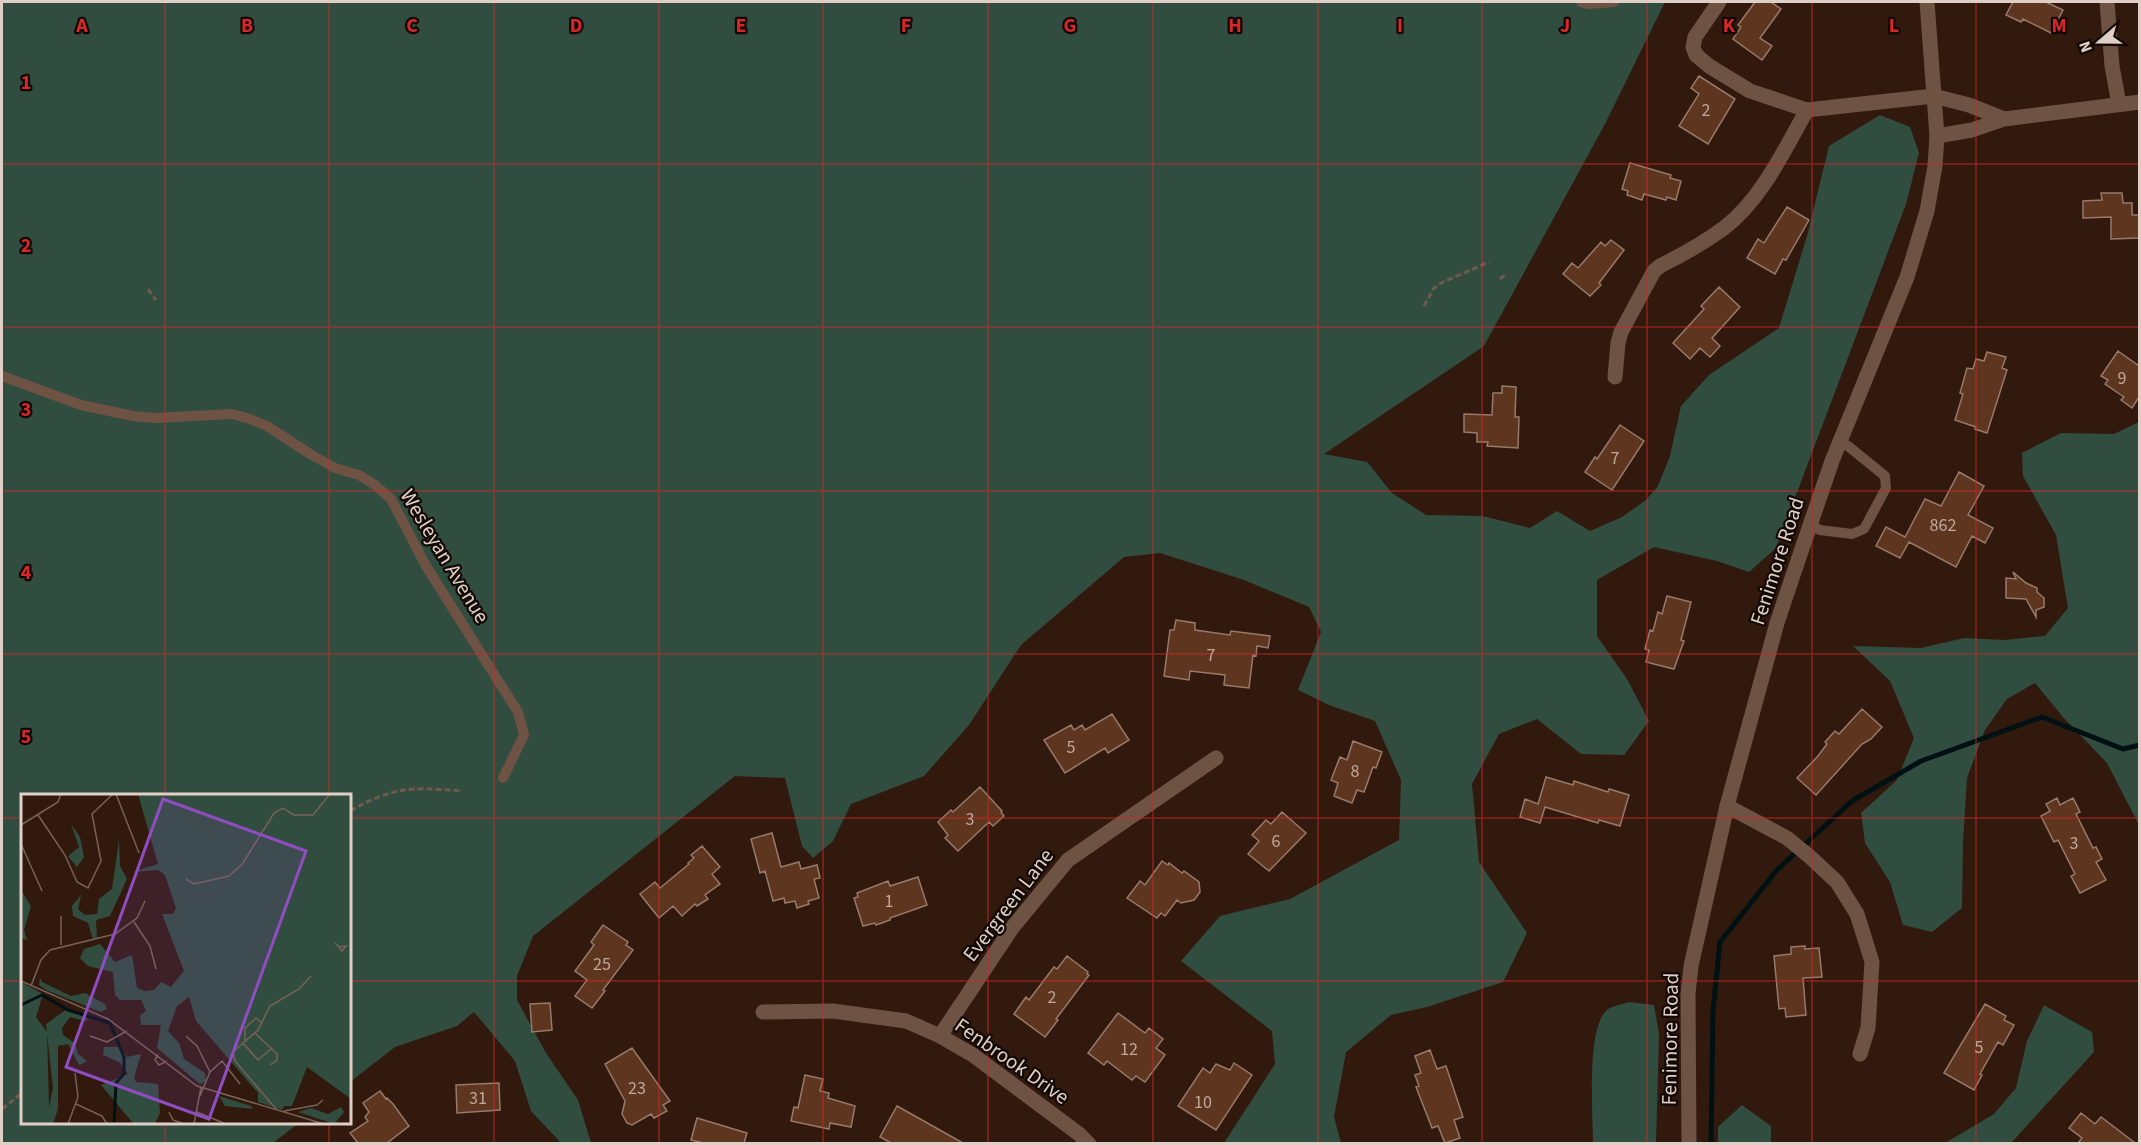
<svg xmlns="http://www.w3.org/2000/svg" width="2141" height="1145" viewBox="0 0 2141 1145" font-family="'Source Sans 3',sans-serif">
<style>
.green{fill:#314d3f}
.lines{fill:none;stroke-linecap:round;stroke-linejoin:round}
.stream{stroke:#001114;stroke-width:5}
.building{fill:#5e351e;stroke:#977a6a;stroke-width:1.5}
.path{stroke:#6f5a4f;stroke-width:3;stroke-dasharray:6 3;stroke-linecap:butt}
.service{stroke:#6e5344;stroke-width:10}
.minor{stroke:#6e5344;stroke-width:15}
.tertiary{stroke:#6e5344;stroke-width:15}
.grid{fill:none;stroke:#d62828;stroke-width:1.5;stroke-opacity:0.55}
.labels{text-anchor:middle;stroke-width:4.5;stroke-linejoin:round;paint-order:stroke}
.number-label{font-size:18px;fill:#c0a89d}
.street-label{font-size:21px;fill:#e0cfc7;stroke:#120804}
.inset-river{fill:none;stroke:#001114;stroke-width:3}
.inset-road{fill:none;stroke:#776257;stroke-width:1.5}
.view{fill:#8f4dc1;fill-opacity:0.15;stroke:#8f4dc1;stroke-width:3}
.inset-edge{fill:none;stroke:#e0cfc7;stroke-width:3}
.grid-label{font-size:20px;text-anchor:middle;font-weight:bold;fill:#d62828;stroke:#120804;stroke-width:4.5;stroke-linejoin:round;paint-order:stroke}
</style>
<rect width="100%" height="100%" fill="#311a0d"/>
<path class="green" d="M2,2H1665L1605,124L1484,346L1324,454L1367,462L1392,493L1426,515L1483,516L1530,528L1557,511L1590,531L1622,517L1646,500L1658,486L1670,456L1681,406L1709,375L1779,328L1807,236L1829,146L1880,115L1910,127L1919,153L1906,204L1776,548L1749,572L1717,561L1654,547L1597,580V636L1627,679L1649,721L1624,755L1581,754L1537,719L1499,734L1472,784L1479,862L1527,933L1503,982L1427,1007L1391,1015L1346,1052L1334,1117L1341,1143H1224L1275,1064L1272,1031L1181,961L1220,916L1290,899L1399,840L1401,780L1375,721L1329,705L1298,690L1321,632L1309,607L1244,580L1160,553L1124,557L1021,645L969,725L924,776L851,804L833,841L813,858L802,846L785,778L735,776L533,936L517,976V1000L546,1053L578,1100L591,1143H561L531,1111L515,1061L474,1012L457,1026L395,1047L350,1082V796H22V1122L299,1123L273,1143L2,1144Z
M2139,422V825L2107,763L2063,717L2035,683L2007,699L1985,730L1967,778L1963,842L1962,908L1932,932L1903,925L1890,882L1865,843L1861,813L1897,780L1914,738L1890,681L1853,646L1921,648L1964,638L2004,640L2045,636L2068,608L2056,535L2023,476L2022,453L2061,433L2114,434Z
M1629,1002L1654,1005L1659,1034L1656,1143H1593C1593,1116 1586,1027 1607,1010C1612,1006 1623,1004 1629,1002Z
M2044,1005L2092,1032L2094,1052L2011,1143H1945L1994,1114L2016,1088L2027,1041Z
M1742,1105L1771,1126V1143H1718V1127Z"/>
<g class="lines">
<path class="stream" d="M1711,1144L1713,1011L1720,942L1777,870L1852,801L1921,761L2042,717L2123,749L2140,745"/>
</g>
<path class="building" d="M1755,2H1771L1781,9L1760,38L1772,46L1762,60L1733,39L1741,27L1738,25Z
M2013,2H2046L2063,10L2051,33L2023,19L2021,22L2006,15Z
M1699,76L1735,99L1708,144L1679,126L1699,94L1691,88Z
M1630,163L1671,175L1670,178L1681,181L1676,200L1667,197L1666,200L1644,194L1642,200L1627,195L1628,191L1622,189Z
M2101,193H2122L2123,203H2132V215H2139V238L2111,239V217L2083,218V201L2102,200Z
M1787,207L1809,220L1786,260L1783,259L1775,274L1747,258L1758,239L1764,243Z
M1611,240L1624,250L1599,283L1601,285L1590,296L1563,274L1572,263L1578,268L1601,242L1605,246Z
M1719,287L1740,307L1712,338L1720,346L1710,357L1700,348L1690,359L1673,343L1704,309L1701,306Z
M2118,351L2139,366V397L2132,408L2121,400L2124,397L2105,384L2108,380L2101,376Z
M1987,352L2006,357L2002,368L2007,370L1987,433L1975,429L1976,427L1955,420L1963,394L1960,393L1967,368L1973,369L1976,359L1984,361Z
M1502,386L1516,387L1515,417H1519L1518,448L1487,446L1488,442H1477V433L1464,432V414L1492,415L1493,393H1502Z
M1620,425L1644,441L1612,490L1585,472L1595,457L1597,459Z
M1959,472L1984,486L1968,515L1993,528L1985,543L1972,536L1956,567L1909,542L1900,558L1876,546L1886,527L1905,537L1925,499L1941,506Z
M2013,572L2026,583L2037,588V592L2044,598V607L2036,610V617L2026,599L2006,598V578L2016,579Z
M1667,596L1691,602L1681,640L1684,641L1674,669L1646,662L1649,650L1645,649L1650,630L1653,631L1658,612L1662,614Z
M1176,620L1195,623V630L1230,635L1231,631L1270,636L1268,648L1257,646L1256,656L1253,655L1249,688L1224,685L1225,675L1190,671L1189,680L1164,676L1170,630H1174Z
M1862,709L1882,727L1871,739L1862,744L1816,795L1797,778L1818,756L1827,744L1825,742L1835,731L1839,734Z
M1112,714L1129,740L1108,753L1105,748L1065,773L1044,740L1071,725L1074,730L1082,725L1085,730Z
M1353,741L1382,752L1376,768L1373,767L1364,792L1357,790L1352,803L1334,796L1338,783L1331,780L1340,757L1347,760Z
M1546,777L1573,785L1574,781L1608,792L1609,789L1629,795L1620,826L1599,820L1598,823L1545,807L1540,823L1520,817L1525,799L1538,804Z
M980,787L1002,811L1001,812L1004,816L993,826L989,822L958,851L945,838L948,835L938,822L951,810L953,812Z
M2057,798L2060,805L2073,798L2080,812L2076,814L2093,848L2096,847L2102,859L2096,862L2106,880L2080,893L2071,876L2075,874L2058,840L2054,842L2041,816L2050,811L2046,804Z
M1282,812L1306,833L1269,871L1248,854L1259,841L1252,835L1266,820L1271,824Z
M772,833L781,867L799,862L801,869L817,865L820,878L814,879L819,898L808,901L809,904L797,908L795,901L785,903L784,898L773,901L765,871L760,873L751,839Z
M702,846L720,867L712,874L720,884L705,895L708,899L697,906L695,904L682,916L673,906L659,918L640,894L655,882L660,888L689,864L688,863L694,858L691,855Z
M1162,861L1168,865L1169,863L1182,873L1184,871L1199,882L1200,892L1194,900L1181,903L1177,900L1165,916L1161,913L1157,918L1127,898L1140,881L1145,885Z
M918,877L927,905L890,918V920L876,925L875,923L863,926L854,898L858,897L857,893L888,881L890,886Z
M603,925L628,942L626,945L633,950L603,990L605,991L592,1008L575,996L587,980L575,971L594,945L591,942Z
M1805,946V949L1819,948L1822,977L1803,978L1806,1015L1786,1017L1785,1008L1779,1009L1774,956L1791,954V947Z
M1067,956L1088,972L1087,974L1089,975L1056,1019L1058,1020L1045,1037L1014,1014L1026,997L1029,1000L1054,967L1057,969Z
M550,1003L552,1030L532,1032L530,1004Z
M1985,1004L2006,1016L2004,1020L2014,1025L2003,1045L1998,1042L1980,1074L1982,1075L1974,1090L1944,1073Z
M1118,1013L1145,1033L1149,1028L1163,1039L1156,1048L1165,1055L1145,1082L1136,1076L1132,1080L1107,1061L1104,1065L1088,1053Z
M632,1048L670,1101L663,1105L667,1111L654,1118L651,1114L632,1125L627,1123L622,1114L625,1101L605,1064Z
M1430,1050L1437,1069L1446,1066L1463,1117L1454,1120L1460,1138L1445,1143L1438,1126L1432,1128L1416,1087L1419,1086L1415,1075L1421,1073L1415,1056Z
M1234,1063L1252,1075L1216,1130L1178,1106L1203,1068L1210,1073L1216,1064L1230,1070Z
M805,1075L823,1079L820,1091L829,1093L828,1098L855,1106L851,1127L830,1123L829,1129L791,1121L794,1107L798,1108Z
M499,1083L500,1110L457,1113L456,1085Z
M380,1091L386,1099L387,1098L393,1104L409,1126L387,1143H358L350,1133L368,1121L365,1117L369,1112L363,1103Z
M897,1106L963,1143H891L880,1137Z
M2081,1113L2095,1124L2101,1117L2135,1143H2078L2082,1138L2069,1128Z
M697,1118L747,1133L744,1143H703L691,1140Z"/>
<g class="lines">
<path class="path" d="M1500,279L1507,273
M148,289L156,300
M1424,306L1434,288L1441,283L1489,262
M350,811C395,786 411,787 462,791
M2,1109L22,1093"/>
<path class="service" d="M1581,2L1588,4L1614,2
M2,376L81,405L133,416L155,418L232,414L250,419L267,426L310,454L335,468L359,475L375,485L391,499L426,566L518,712L524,735L503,778
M1810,525L1820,530L1852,534L1864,529L1886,488L1885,476L1848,446L1840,442"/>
<path class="minor" d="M1719,2L1695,37L1693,47L1696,55L1709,66L1750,91L1807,110L1934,96L1969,105L2004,119
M2107,2L2112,66L2119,104
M1937,136L1972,130L2004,119L2140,102
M1615,377L1618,343L1621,332L1654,271L1660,266C1682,255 1705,242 1724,228C1762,199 1784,150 1807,110
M1727,806L1787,838L1809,856L1837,882L1857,914L1872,962L1868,1028L1860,1054
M763,1012L833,1011L906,1021L940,1036L973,1055L1079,1134L1089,1144
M940,1036L1012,928L1068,860L1216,758"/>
<path class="tertiary" d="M1689,1144L1688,994L1691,966L1727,806L1777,623L1790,584L1832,461L1907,277L1927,211L1935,166L1937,136L1927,2"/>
</g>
<path class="grid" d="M165,2V796M329,2V796M494,2V1144M659,2V1144M823,2V1144M988,2V1144M1153,2V1144M1318,2V1144M1482,2V1144M1647,2V1144M1812,2V1144M1976,2V1144M2,164H2140M2,327H2140M2,491H2140M2,654H2140M2,818H22M350,818H2140M2,981H22M350,981H2140M165,1122V1144M329,1122V1144"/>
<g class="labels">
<g class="number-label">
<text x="1706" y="116">2</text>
<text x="2122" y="384">9</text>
<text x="1615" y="464">7</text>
<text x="1943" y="531">862</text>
<text x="1211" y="661">7</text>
<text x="1071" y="753">5</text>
<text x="1355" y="777">8</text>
<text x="970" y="825">3</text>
<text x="1276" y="847">6</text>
<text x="2074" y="849">3</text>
<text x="889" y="907">1</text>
<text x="602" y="970">25</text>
<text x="1052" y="1003">2</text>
<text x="1979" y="1053">5</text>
<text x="1129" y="1055">12</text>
<text x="637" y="1094">23</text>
<text x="478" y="1104">31</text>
<text x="1203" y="1108">10</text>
</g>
<g class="street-label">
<text transform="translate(445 556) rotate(59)" y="7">Wesleyan Avenue</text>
<text transform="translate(1777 561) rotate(-72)" y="7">Fenimore Road</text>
<text transform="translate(1008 905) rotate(-53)" y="7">Evergreen Lane</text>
<text transform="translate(1670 1039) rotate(-89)" y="7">Fenimore Road</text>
<text transform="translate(1012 1061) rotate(35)" y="7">Fenbrook Drive</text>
</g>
</g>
<g transform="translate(21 794)">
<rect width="330" height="330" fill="#311a0d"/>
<path d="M117,0H330V305L286,273L271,312H263L261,316L237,308V299L175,227L168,203L156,212L147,237L158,249L163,265L184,279L185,287L179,290L136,254L140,231H120L119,221L125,217L120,206H99L94,201L92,178L67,172L59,164L63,155L79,150L94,168L111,161L116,194L124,197L133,196L140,188L150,193L163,177L141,120H152L155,114L144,81L137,76L112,78L137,70ZM50,30L59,43L63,63L56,73L47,62L58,53ZM98,46L99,72L106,85L89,122L75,126L76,145H72L67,129L52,122L51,112L60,101L57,115L64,121L76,120L78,105L91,95ZM0,96L10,112L3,136L6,146L0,144ZM19,184L21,188L50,202L64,199L84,210L86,215L80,218L25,196L18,191ZM0,188L22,200L15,223L26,238L28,313L32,294L25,230L46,215L68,225L64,227L49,223L41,234L42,241L54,249L57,260L66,267L58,271L47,250L37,252V315L32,330H0ZM83,253H99L106,263L120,260L113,284L115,288L137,290L139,319L134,330L112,329L80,291L107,280L98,268L82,261ZM198,302L230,312L232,315L204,312ZM320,313L323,318L313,330L277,318L290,314L307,320Z" fill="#314d3f"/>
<path class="inset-river" d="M0,211L21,201L47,216L89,229L103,263V280L95,289L93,330"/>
<path class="inset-road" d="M95,0L118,59M17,21L44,61L56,88L67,94L80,67L71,20L92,0M0,31L37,8L40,0M0,50L21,97M165,85L173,90L208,82L222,69L253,19L262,14L273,21H292L309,0M40,122V151M113,128L129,152L135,175M314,149L318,153L321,157L325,152L318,153M0,187L87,225L176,292L303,330M10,192L20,166L29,156L94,140L116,124L124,107M234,239L256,260V266L249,271M69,242L86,248L106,237M165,242L176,252L189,278M224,246V234L235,224L241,229M221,248L237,266L251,254M137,260L134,266L138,271L146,267M179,302L189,278L201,267L219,290M55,310L81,322L86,330M255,315L214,267L212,258L237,236L249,212L278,195L290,182M263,317L296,311L302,306M148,318L152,326L163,330M176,318L205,330M47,330L57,303L54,279M173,330L180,293"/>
<path class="view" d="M142,5L285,57L188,325L45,273Z"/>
<rect width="330" height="330" class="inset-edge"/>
</g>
<g class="grid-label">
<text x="82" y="32">A</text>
<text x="247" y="32">B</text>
<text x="412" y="32">C</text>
<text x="576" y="32">D</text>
<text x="741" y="32">E</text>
<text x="906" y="32">F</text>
<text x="1070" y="32">G</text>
<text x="1235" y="32">H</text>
<text x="1400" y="32">I</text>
<text x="1565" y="32">J</text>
<text x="1729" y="32">K</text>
<text x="1894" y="32">L</text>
<text x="2059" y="32">M</text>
<text x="26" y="89">1</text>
<text x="26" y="252">2</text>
<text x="26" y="416">3</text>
<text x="26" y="579">4</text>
<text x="26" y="743">5</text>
</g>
<rect width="2141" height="1145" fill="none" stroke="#e0cfc7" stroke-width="6"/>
<g transform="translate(2099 42) rotate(250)" stroke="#120804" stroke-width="4.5" paint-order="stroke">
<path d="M0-4.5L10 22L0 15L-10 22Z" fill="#e0cfc7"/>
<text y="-9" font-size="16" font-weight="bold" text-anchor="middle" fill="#e0cfc7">N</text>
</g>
</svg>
